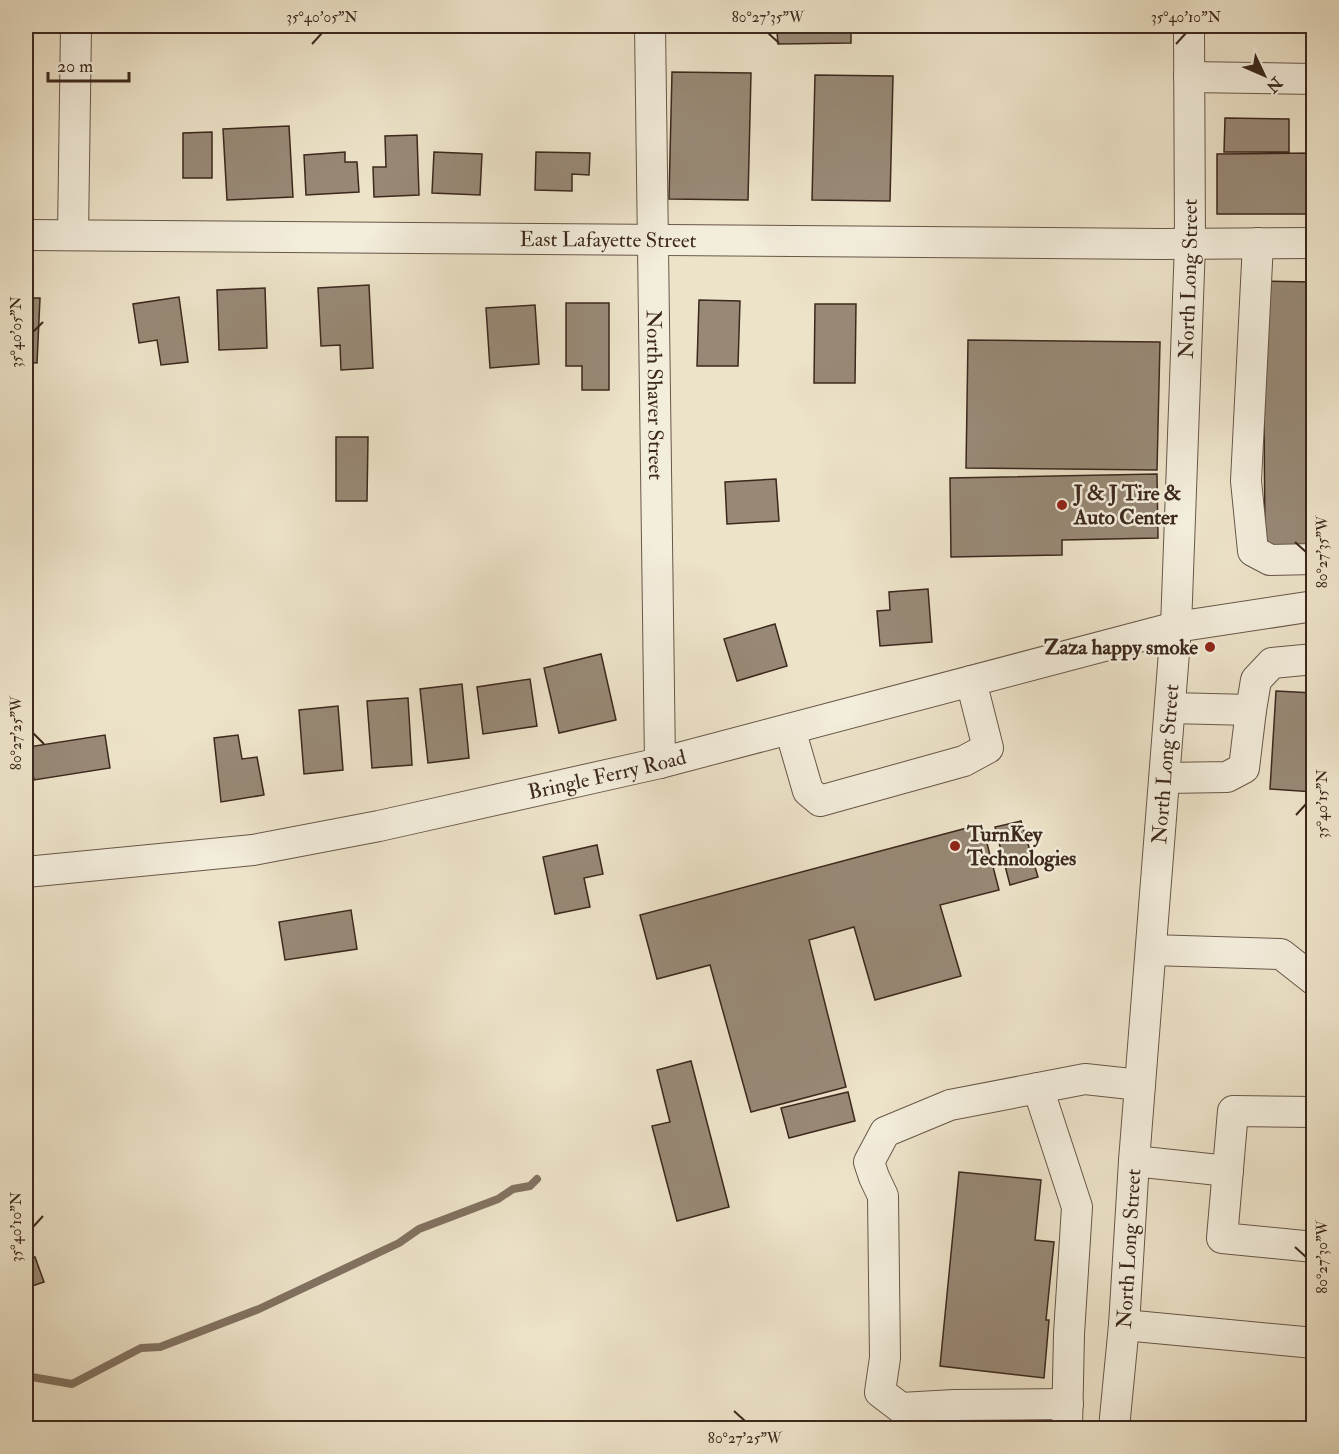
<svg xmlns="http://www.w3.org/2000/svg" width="1339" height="1454" viewBox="0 0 1339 1454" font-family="'IM FELL Double Pica',serif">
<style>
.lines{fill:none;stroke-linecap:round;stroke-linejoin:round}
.stream{stroke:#827261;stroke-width:8}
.building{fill:#988976;stroke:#3c281d;stroke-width:1.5}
.minor-casing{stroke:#685748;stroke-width:32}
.minor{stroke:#f3eddc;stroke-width:30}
.ticks{fill:none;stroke:#3c281d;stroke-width:2}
.poi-dot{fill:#8f2418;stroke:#f3eddc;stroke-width:2}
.labels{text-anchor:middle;stroke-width:5;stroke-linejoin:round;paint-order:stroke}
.street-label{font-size:21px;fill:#3c281d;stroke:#f3eddc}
.poi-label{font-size:21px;font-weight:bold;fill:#3c281d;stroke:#f3eddc;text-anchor:start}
.neatline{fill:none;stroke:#3c281d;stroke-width:2}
.ticks-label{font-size:15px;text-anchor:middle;fill:#3c281d}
</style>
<rect width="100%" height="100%" fill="#ede3c9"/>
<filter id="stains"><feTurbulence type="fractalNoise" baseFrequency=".00333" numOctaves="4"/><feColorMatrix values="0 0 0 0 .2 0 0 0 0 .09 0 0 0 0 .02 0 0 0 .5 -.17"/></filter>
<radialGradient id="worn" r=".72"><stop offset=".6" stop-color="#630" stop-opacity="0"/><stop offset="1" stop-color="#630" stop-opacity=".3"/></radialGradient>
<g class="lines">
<path class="stream" d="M26,1376L72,1384L141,1348L160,1347L259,1309L399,1243L419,1229L498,1199L513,1189L530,1186L537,1179"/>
</g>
<path class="building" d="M707,26H851V43L778,44L777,32H707Z
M672,72L751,73L748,200L669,199Z
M815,75L893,76L890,201L812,200Z
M26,89H28V110H32L30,179H26Z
M1225,118L1289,119V152H1224Z
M289,126L293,197L227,200L223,129Z
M212,132V178H183V133Z
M417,135L419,195L374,197L373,167H386L385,136Z
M345,152V162H357L359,192L306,195L304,155Z
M434,152L482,154L480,195L432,193Z
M536,152L590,153L589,175L572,174V191L535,190Z
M1314,153V214H1217V154Z
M1263,281L1314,282V546H1265Z
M369,285L373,368L341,370L340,345L321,346L318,288Z
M265,288L267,348L219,350L217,290Z
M179,297L188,362L161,365L157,340L139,343L133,304Z
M26,298H40L37,363L26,362Z
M699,300L740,301L738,366H697Z
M566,303H609V390H582V366H566Z
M815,304H856L855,383H814Z
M535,305L539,364L490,368L486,308Z
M968,340L1160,342L1157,470L966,468Z
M336,437H368L367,501H336Z
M1157,474L1158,538L1062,540V555L951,557L950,478Z
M776,479L779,521L727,524L725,482Z
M928,589L932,642L880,646L877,611L890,610L889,592Z
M775,624L787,666L737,681L724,639Z
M601,654L616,720L559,733L544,668Z
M530,679L537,726L483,734L477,687Z
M462,684L469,758L428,763L420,689Z
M1276,691L1314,693V792L1270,789Z
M408,698L412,765L372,768L367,701Z
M338,706L343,770L304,774L299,710Z
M105,735L110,768L34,780L28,747Z
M238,735L242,759L257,757L264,795L221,802L214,738Z
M1021,821L1038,877L1010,885L995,827Z
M982,824L999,890L940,905L961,976L875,1000L854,927L809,940L846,1087L751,1112L710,965L657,979L640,915Z
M597,845L603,874L584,878L590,907L555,914L543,857Z
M351,910L357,949L285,960L279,922Z
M691,1061L729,1207L677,1221L652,1126L670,1122L657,1070Z
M848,1092L855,1121L789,1138L781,1108Z
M959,1172L1041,1180L1035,1240L1054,1242L1046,1320H1049L1044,1378L940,1366Z
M35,1257L44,1282L29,1287L32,1295L26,1297V1260Z"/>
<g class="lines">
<defs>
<g id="minor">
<path id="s1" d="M650,26L660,763"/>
<path d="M1189,77L1314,79"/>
<path id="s2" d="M26,235L1161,244L1314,243"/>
<path d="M73,235L76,26"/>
<path d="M1258,243L1246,481L1253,551L1270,560L1314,559"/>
<path d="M1170,708L1251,710"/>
<path d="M790,729L808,791L820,801L964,761L988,748L971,681"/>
<path d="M1165,778L1227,777L1244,768L1251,710L1256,680L1272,663L1314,659"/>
<path id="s3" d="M26,872L253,850L379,826L660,763L1176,627L1314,606"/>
<path d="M1151,950L1281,954L1314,980"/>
<path d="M1038,1088L1077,1207L1069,1334L1067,1428"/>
<path d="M1314,1112L1233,1111L1222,1238L1314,1247"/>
<path d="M1134,1161L1228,1171"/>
<path d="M1124,1325L1314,1343"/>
<path d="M1068,1404L954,1405L901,1408L880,1392L885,1358L883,1196L874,1177L869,1162L885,1132L950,1105L1085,1079L1140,1085"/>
<path id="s4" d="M1114,1428L1124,1325L1134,1161L1176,627L1190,244L1189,26"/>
</g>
</defs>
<use href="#minor" class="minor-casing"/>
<use href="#minor" class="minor"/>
</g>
<path class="ticks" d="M768,33L779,43M312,44L322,33M1176,44L1186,33M33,332L43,322M1295,542L1306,552M33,733L44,744M1296,815L1306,804M33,1227L43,1216M1295,1247L1306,1257M734,1411L745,1421"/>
<g class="poi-dot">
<circle cx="1062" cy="505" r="6"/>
<circle cx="1210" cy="647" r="6"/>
<circle cx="955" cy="846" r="6"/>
</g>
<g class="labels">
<g class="street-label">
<text dy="7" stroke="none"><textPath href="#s2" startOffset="582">East Lafayette Street</textPath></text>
<text dy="7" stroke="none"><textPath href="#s4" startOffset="1152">North Long Street</textPath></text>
<text dy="7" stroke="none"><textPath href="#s1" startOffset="369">North Shaver Street</textPath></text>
<text dy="7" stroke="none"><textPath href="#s4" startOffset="666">North Long Street</textPath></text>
<text dy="7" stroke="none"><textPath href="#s3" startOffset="590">Bringle Ferry Road</textPath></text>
<text dy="7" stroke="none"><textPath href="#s4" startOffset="180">North Long Street</textPath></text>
</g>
<g class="poi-label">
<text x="1074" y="500">J &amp; J Tire &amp;<tspan x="1074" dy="24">Auto Center</tspan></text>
<text x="1198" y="654" text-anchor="end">Zaza happy smoke</text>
<text x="967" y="841">TurnKey<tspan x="967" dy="24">Technologies</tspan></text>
</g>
</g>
<rect width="1339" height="1454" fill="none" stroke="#ede3c9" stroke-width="66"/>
<g transform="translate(1264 75) rotate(134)" stroke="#f3eddc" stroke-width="4.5" paint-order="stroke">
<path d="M0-4.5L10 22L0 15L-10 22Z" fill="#3c281d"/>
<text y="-9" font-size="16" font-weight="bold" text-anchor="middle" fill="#3c281d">N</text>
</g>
<path d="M48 72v9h81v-9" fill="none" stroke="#3c281d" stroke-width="3"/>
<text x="57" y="72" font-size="18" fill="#3c281d" stroke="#f3eddc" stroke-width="4.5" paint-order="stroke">20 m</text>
<rect x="33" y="33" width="1273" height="1388" class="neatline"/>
<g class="ticks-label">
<text x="322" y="22">35°40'05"N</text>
<text x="768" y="22">80°27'35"W</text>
<text x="1186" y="22">35°40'10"N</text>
<text transform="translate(16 332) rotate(-90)" y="5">35°40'05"N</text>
<text transform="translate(1322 552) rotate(-90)" y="5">80°27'35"W</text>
<text transform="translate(16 733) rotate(-90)" y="5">80°27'25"W</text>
<text transform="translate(1322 804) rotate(-90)" y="5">35°40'15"N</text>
<text transform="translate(16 1227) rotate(-90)" y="5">35°40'10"N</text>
<text transform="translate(1322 1257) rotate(-90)" y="5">80°27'30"W</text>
<text x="745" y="1443">80°27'25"W</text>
</g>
<rect width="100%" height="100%" filter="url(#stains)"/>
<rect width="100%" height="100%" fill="url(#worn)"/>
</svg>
